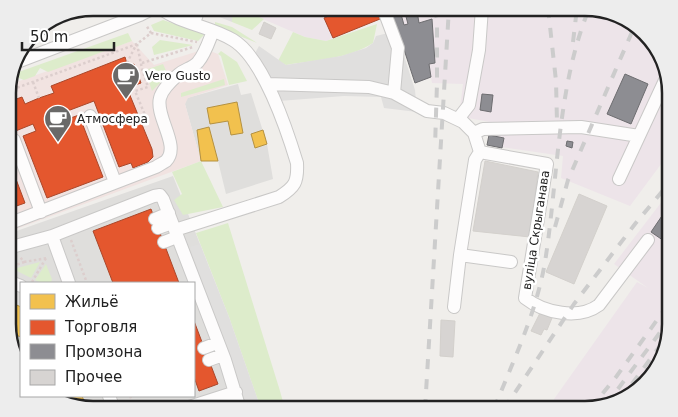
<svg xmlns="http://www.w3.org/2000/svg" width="678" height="417" viewBox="0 0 678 417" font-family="'DejaVu Sans',sans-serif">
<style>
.residential{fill:#dfdedc}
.commercial{fill:#f1e3e1}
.industrial{fill:#ede4e9}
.grass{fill:#ddeccb}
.parking{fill:#e0dfde}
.homes{fill:#f2c14e;stroke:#b49141}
.shops{fill:#e4572e;stroke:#aa472a}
.industry{fill:#8d8d92;stroke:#6d6d70}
.building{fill:#d7d4d2;stroke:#d3d0cc}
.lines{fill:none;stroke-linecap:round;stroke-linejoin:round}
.minor-casing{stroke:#c9c8c7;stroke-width:14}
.path{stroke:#dccecd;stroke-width:2.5;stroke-dasharray:2.5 2.5;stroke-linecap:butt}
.minor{stroke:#fdfcfc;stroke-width:12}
.rail{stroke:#ccc;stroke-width:4;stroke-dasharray:10 10;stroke-linecap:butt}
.labels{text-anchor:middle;stroke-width:5;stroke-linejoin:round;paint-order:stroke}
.poi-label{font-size:12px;fill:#222;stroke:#fff;text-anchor:start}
.street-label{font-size:12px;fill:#222;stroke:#fff}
.rim{fill:none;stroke:#222;stroke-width:2.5}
</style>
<rect width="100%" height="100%" fill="#f0eeeb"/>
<path class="residential" d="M93,8H104L33,35L36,29Z
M238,84L241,95L251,93L267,144L273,179L226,194L218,161H201L185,104L187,98Z
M173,176L200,244L261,409H93L48,396H194V283H21V369L8,335V234Z"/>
<path class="commercial" d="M132,41L154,65L205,49L218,54L228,85L188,98L185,104L201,161L8,232V85Z"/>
<path class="industrial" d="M237,8H585L632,22L659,50L670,87V111L663,122L670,138V152L630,206L561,178L563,156L487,145L490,122L468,118L460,108L463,84L432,83L431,78L415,83L393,16H387L326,41L305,37Z
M670,191V329L656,371L627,398L590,409H547L637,282L648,288L614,264Z"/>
<path class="grass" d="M229,8H237L264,19L252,30L232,22V13Z
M163,20L205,34L198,41L154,31L151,25Z
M215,22L232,27L257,43L219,28L215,26Z
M377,24L373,43C349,59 314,60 286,65L278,61L293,32L305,37L326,41Z
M128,33L132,41L48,72L40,68L35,76L24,80L14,76L10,84L8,85L13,74Z
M160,40L193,45L154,55L152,47Z
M221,51L237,62L247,81L229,85L221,56L218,54Z
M163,64L168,75L152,91L145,70Z
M224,79L225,85L181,97V93Z
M201,161L223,207L183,215L174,200L182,194L172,172Z
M228,223L280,391L285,409H261L229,317L196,233Z
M40,262L31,278L13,269Z
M46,264L52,279L51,283H41L35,280Z
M8,335L21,340V359L16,357Z"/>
<path class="parking" d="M197,8H229L232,13V22Z
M396,31L415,90L417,112L384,108L381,97L344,96L279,101L254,55L259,46L286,65L341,56L366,48L373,43L376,36Z
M200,244L229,317L261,409H248L190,247Z"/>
<path class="homes" d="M237,102L243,133L231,135L228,121L210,124L207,108Z
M209,127L218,161H201L197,130Z
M263,130L267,144L255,148L251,134Z
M8,301L21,307V337L8,332Z
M52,396H82L87,408L53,397Z"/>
<path class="shops" d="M346,8H376L380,19L333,38L324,18Z
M125,57L128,67L134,64L141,83L127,88L152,149L153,157L148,162L133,168L131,163L119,167L94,101L62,113L65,120L79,115L103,177L47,198L23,136L36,131L33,124L8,134V102L22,97L25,104L39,98L54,93L51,86Z
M8,158L25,203L8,209Z
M151,209L179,283H113L93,231Z
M194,321L218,384L199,391L194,377Z"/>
<path class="industry" d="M417,11L419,23L432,19L435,63L429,64L431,77L415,83L393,16L401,14L404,25L408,24L405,13Z
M625,74L648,84L631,124L607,114Z
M482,94L493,95L491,112L480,110Z
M489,135L504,138L502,148L487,145Z
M567,141L573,142L572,148L566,146Z
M670,204V245L651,232Z"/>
<path class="building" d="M264,22L276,28L271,39L259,34Z
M485,161L538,172L530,237L473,231Z
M579,194L607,206L574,284L546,272Z
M540,313L552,318L547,330L544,329L541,335L531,331Z
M441,320L455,321L453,357L440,356Z"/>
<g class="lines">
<defs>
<path id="minor" d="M160,8C181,24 210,26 233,40C263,58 287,130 297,163C298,182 295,187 279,197L175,230
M383,8L398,48L394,93
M194,23L199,8
M20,61L140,15L154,8
M267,84L369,87L394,93L427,111L444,113L463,122L474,133L480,152L547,164L525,298C544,313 579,320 599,305L648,240
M90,116L115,182
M458,119L469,105L479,50L482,8
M474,133L483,129L581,127L639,136
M14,140L41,212
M480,152L475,160L460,255L511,262
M619,179L667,76
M155,219L169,213
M8,224L156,167C159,165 163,163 166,161C181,146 155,117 160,98C162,90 172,80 179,74C185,69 193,68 198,62C205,54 209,41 213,31
M158,228L172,223
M52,236L69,283
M164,242L177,237
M8,248L52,236L154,196L160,195L163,199L225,360L240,409
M8,281L21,286
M454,307L460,255
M204,348L217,343
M209,360L223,355
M109,396L114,409
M183,409L236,392"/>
</defs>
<use href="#minor" class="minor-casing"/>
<path class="path" d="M151,33L197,42
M137,44L142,69L148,87L135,91L145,115L139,118
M127,63L136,45
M142,63L193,47
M33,82L39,98
M8,91L137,44L151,33L146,25
M71,240L87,283
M24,262L47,258
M8,268L24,262L20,257
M32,282L46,258
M17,361L20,368
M130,396L136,409"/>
<use href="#minor" class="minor"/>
<path class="rail" d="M434,8L437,19V83L435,147
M548,8L556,81L557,122
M573,42L577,8
M555,227L568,180L635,25
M620,400L668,335
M606,405L670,319
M425,409L449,8
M494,409C513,361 536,314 545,262C558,180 557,86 589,9
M504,409L574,304L635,224L670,182
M590,409L616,377L670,302"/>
</g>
<defs>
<symbol id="cafe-pin" viewBox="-11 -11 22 30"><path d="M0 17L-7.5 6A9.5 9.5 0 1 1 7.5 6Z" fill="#6a6968" stroke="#fff"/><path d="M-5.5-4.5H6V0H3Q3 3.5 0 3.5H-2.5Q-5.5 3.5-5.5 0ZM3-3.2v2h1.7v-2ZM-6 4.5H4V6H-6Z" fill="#fff"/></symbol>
</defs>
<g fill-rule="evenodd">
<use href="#cafe-pin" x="110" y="60" width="32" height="43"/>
<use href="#cafe-pin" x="42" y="103" width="32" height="43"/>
</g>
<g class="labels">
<g class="poi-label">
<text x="145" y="80">Vero Gusto</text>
<text x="77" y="123">Атмосфера</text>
</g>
<g class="street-label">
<text transform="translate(536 230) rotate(-81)" y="4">вуліца Скрыганава</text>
</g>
</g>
<path d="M0 0H678V417H0ZM93 16H585A77 77 0 0 1 662 93V324A77 77 0 0 1 585 401H93A77 77 0 0 1 16 324V93A77 77 0 0 1 93 16Z" fill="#ededed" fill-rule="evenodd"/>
<path class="rim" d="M93 16H585A77 77 0 0 1 662 93V324A77 77 0 0 1 585 401H93A77 77 0 0 1 16 324V93A77 77 0 0 1 93 16Z"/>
<rect x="20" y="282" width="175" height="115" fill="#ffffff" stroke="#a7a7a7"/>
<rect x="30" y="294" width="25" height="15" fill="#f2c14e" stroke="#a7a7a7"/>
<text x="65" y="307" font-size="15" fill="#222222">Жильё</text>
<rect x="30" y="320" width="25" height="15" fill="#e4572e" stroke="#a7a7a7"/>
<text x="65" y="332" font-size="15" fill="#222222">Торговля</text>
<rect x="30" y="344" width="25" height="15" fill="#8d8d92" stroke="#a7a7a7"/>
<text x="65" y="357" font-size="15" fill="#222222">Промзона</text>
<rect x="30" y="370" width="25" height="15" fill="#d7d4d2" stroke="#a7a7a7"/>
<text x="65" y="382" font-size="15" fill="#222222">Прочее</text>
<path d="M22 42v8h92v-8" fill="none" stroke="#222222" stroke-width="2.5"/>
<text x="30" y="42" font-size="15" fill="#222222" stroke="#ffffff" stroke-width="4" paint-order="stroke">50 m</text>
</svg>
